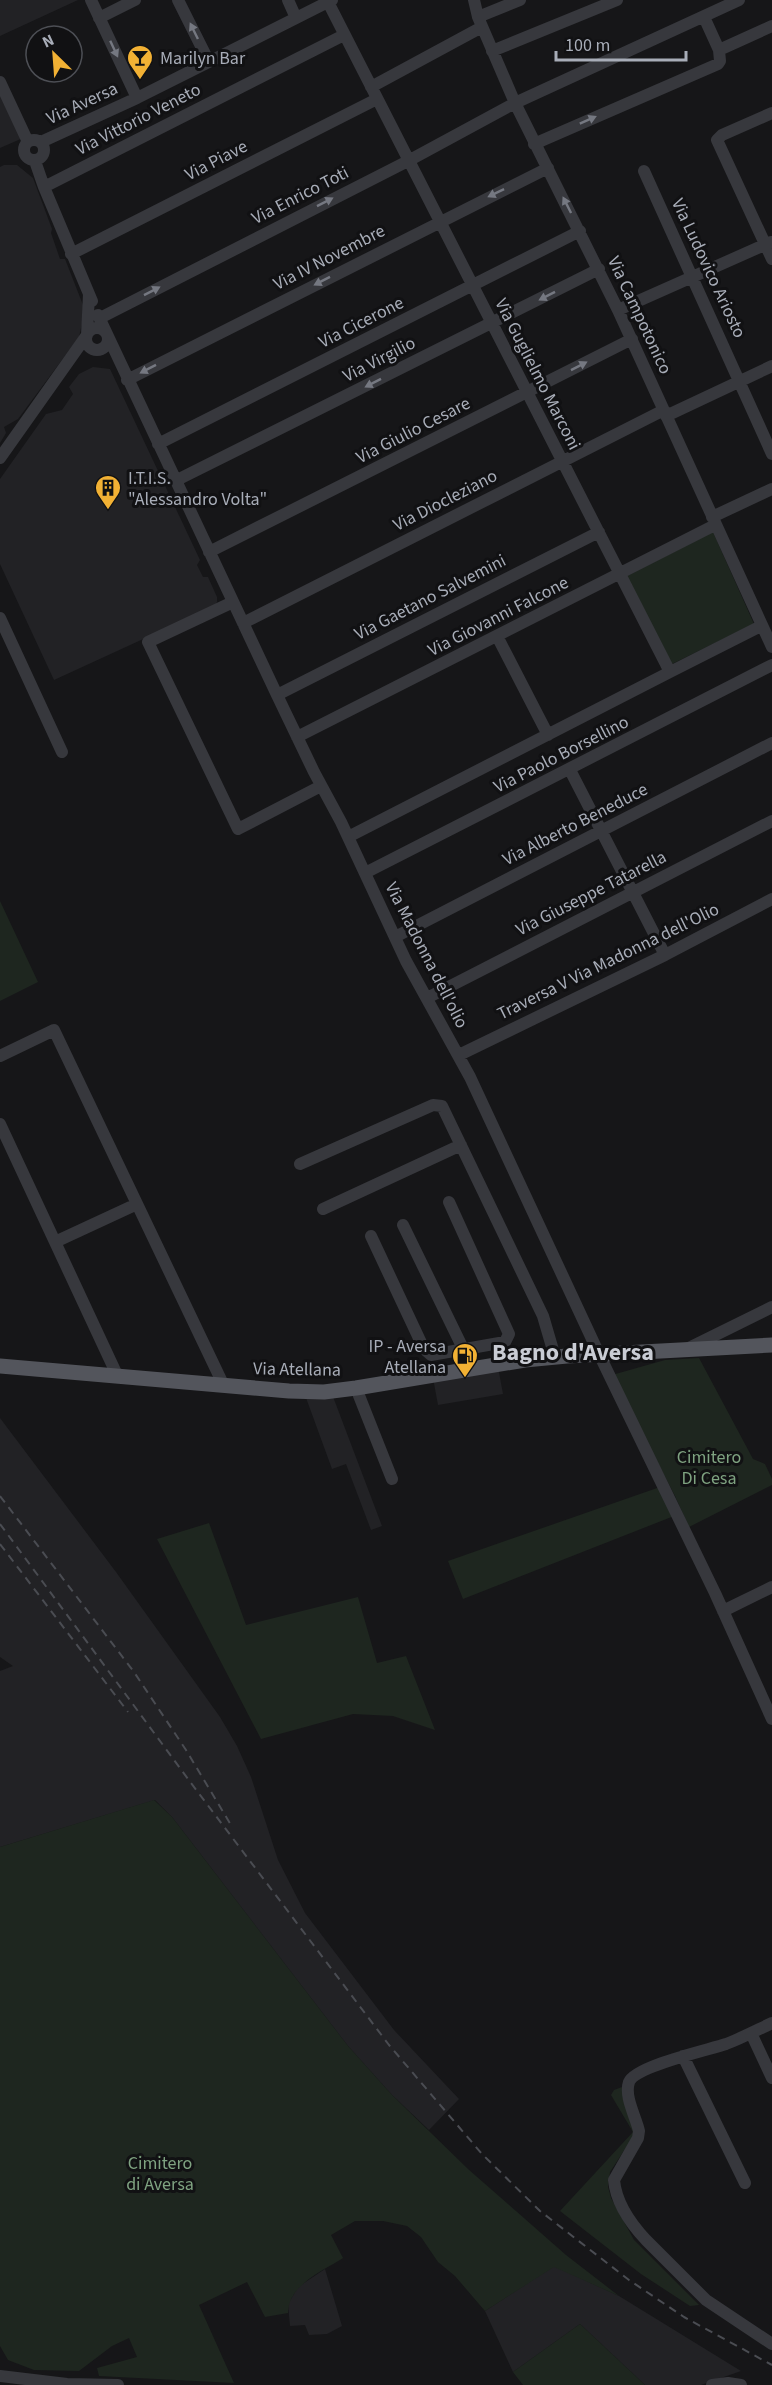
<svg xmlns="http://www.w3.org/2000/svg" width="772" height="2385" viewBox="0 0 772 2385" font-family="'Source Sans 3',sans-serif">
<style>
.built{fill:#222225}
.green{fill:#1e261f}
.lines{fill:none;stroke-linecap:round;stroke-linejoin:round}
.minor{stroke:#37383d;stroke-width:12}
.major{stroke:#53555c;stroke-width:15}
.rail{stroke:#4a4c52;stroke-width:2;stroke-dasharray:8 6;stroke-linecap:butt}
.oneway{fill:#757881}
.labels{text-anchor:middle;stroke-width:6;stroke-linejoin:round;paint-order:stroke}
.poi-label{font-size:18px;fill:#a8adb8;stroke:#111113;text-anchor:start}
.street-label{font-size:18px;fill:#a8adb8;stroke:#111113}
.park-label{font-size:18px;fill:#7fa381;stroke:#111113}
.district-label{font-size:24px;font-weight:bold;fill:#c9ccd4;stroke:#111113}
</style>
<rect width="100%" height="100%" fill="#161618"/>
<path class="built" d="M0,0H78L0,36Z
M0,95L23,138L0,148Z
M4,165H17L33,178L52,229L51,233L60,259H65L83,305L82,324L79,337L18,419L4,427L6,433L0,443V167Z
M93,367L110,369L200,560L197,565L203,577H208L217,597V602L215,606L54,680L0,564V479L46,414L62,410L73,394L69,387L79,374Z
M498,1367L503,1394L438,1405L433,1378Z
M332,1394L382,1526L371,1530L346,1464L332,1469L305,1395Z
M0,1418L116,1572L220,1717L237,1746L251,1777L278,1860L305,1913L394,2030L459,2099L429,2130L392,2095L348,2046L172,1817L155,1800L0,1847V1671L13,1666L0,1657Z
M554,2266L619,2296L741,2371L701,2385H645L580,2324L513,2372L485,2311Z
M325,2269L342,2326L327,2334L309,2335L305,2325L290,2326L288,2304L298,2287Z"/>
<path class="green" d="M713,532L754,624L672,664L627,576Z
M0,901L38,982L0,1001Z
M699,1358L753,1459L765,1464L772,1479V1485L689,1527L675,1496L612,1375L665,1360Z
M660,1487L674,1516L463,1599L448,1561Z
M209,1523L246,1625L358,1597L377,1663L406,1656L435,1730L393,1716L353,1714L261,1739L157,1539Z
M154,1800L172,1817L348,2046L392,2095L468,2169L566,2255L619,2296L554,2267L485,2311L455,2276L438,2262L421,2237L407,2226L383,2221H355L331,2235L343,2258C323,2271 288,2285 288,2313L265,2317L247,2282L199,2305L234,2383L99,2376L97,2368L137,2357L129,2338L112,2346L79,2371L34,2370L8,2360L0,2346V1847Z
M622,2087L623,2098L635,2131L631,2140L610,2172L608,2187L611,2198L634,2240L699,2305L690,2306L641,2274L560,2211L633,2132L611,2095L614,2090Z
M580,2324L645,2385H523L513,2372Z"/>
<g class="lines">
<path class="minor" d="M91,0L137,98
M178,0L209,62
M288,0L296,18
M474,0L478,17L515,103L618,310L772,647
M328,2L670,672L761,626
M478,17L520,0
M99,18L135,0
M719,50L772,26
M492,51L617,0
M0,82L28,142
M371,87L482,27
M772,113L722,135L717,140L772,259
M24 150a10 10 0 1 1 20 0a10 10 0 1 1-20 0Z
M41,142L137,98L332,0
M534,144L718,64L720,61L719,50L704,17
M35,161L44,187L92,301
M644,171L772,454
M44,187L344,35
M71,254L377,99
M618,310L771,242
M98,315L277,695L314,772L341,822L406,961L470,1077L599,1354L715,1593L772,1719
M100,318L408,161L515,103L739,0
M86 339a11 11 0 1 1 22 0a11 11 0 1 1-22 0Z
M127,380L548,168
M666,416L772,366
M158,444L580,231
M0,458L87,335L89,294
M175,481L599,269
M712,517L772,489
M209,552L632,339
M233,602L148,642L238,829L321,786
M0,618L62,752
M243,623L664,410
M497,636L548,735
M277,695L599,532
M297,737L715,525
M570,770L665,955
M348,837L670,672
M365,873L772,665
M395,937L772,743
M427,998L772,821
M459,1055L665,955L772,899
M0,1056L54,1030L224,1386
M0,1124L118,1377
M300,1164L433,1105L442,1106L543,1316L555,1357
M323,1209L461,1145
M403,1225L473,1369
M371,1236L424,1349L431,1355L505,1342L509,1334L449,1202
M55,1242L137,1204
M687,1349L772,1307
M356,1388L392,1479
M723,1611L772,1587
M772,2023C757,2030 742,2038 726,2044C708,2050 635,2066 629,2082C624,2097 636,2117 639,2131L638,2138L614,2180C616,2202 631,2224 646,2240L706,2300L772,2344
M751,2033L772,2078
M683,2056L745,2183
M0,2376L67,2384L118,2385
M712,2385L728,2383L741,2385"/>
<path class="major" d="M0,1366L289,1391L324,1392L356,1388L525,1360L567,1356L772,1345"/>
<path class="rail" d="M0,1496L134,1672L186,1750L231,1825
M0,1524L191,1783L389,2045L482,2154L540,2211L629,2280L684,2317L772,2365
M0,1544L128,1712"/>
</g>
<defs><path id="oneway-solid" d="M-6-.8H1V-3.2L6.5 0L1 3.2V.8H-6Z" transform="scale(1.5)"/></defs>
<g class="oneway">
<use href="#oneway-solid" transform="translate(194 31) rotate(-116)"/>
<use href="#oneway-solid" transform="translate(114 49) rotate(65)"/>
<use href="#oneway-solid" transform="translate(588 120) rotate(-24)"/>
<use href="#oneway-solid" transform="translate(496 193) rotate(154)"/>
<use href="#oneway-solid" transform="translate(325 202) rotate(-27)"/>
<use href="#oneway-solid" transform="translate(567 205) rotate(-117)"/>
<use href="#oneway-solid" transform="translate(322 281) rotate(153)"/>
<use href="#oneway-solid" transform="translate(152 291) rotate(-27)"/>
<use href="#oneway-solid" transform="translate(547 296) rotate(153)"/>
<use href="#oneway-solid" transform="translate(579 366) rotate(-27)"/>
<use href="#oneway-solid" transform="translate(148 369) rotate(153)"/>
<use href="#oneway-solid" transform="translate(373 383) rotate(153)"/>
</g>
<defs>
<symbol id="bar-pin" viewBox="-11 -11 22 30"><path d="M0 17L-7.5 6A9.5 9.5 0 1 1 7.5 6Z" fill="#f2b134" stroke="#111113"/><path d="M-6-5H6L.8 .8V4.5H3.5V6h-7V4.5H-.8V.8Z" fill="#111"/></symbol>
<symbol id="building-pin" viewBox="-11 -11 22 30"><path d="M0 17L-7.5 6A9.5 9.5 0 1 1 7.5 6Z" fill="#f2b134" stroke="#111113"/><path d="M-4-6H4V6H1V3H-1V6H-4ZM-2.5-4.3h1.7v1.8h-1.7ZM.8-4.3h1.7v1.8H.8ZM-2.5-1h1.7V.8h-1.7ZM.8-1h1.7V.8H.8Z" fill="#111"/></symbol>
<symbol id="fuel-pin" viewBox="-11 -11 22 30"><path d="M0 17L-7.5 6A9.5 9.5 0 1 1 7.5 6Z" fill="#f2b134" stroke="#111113"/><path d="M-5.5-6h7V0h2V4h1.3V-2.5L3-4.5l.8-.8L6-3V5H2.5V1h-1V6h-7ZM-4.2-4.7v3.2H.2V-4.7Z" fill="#111"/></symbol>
</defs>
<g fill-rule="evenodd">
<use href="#bar-pin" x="125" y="43" width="30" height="40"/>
<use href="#building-pin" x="93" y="473" width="30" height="40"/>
<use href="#fuel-pin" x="450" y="1341" width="30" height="40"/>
</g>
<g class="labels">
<g class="poi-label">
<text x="160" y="64">Marilyn Bar</text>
<text x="128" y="484">I.T.I.S.<tspan x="128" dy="21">"Alessandro Volta"</tspan></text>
<text x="446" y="1352" text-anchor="end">IP - Aversa<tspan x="446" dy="21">Atellana</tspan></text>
</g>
<g class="street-label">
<text transform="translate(82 103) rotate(-25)" y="6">Via Aversa</text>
<text transform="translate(138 119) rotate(-27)" y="6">Via Vittorio Veneto</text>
<text transform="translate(216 160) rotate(-27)" y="6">Via Piave</text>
<text transform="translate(300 195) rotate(-27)" y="6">Via Enrico Toti</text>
<text transform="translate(329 257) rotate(-27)" y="6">Via IV Novembre</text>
<text transform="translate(709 268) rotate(65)" y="6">Via Ludovico Ariosto</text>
<text transform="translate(640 315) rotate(65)" y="6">Via Campotonico</text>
<text transform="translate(361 322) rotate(-27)" y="6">Via Cicerone</text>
<text transform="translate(379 359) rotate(-27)" y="6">Via Virgilio</text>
<text transform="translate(538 374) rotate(63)" y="6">Via Guglielmo Marconi</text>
<text transform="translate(413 430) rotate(-27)" y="6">Via Giulio Cesare</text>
<text transform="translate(445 500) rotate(-27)" y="6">Via Diocleziano</text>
<text transform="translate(430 597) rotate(-27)" y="6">Via Gaetano Salvemini</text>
<text transform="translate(498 616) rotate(-27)" y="6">Via Giovanni Falcone</text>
<text transform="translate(561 754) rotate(-27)" y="6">Via Paolo Borsellino</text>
<text transform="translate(575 824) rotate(-27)" y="6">Via Alberto Beneduce</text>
<text transform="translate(591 893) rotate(-27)" y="6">Via Giuseppe Tatarella</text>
<text transform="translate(427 955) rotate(63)" y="6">Via Madonna dell'olio</text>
<text transform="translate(608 961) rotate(-26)" y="6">Traversa V Via Madonna dell'Olio</text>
<text transform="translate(297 1369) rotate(1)" y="6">Via Atellana</text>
</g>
<g class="park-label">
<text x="709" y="1463">Cimitero<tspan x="709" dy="21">Di Cesa</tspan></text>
<text x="160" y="2169">Cimitero<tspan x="160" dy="21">di Aversa</tspan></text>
</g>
<g class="district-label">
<text x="573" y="1360">Bagno d'Aversa</text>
</g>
</g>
<g transform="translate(54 54) rotate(335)"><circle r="28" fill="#111113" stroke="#4d4f55" stroke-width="1.5"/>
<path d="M0-4.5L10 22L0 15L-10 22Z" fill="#f2b134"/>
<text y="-9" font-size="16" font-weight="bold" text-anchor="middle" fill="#a8adb8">N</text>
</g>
<path d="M556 51v9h130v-9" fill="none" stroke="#a8adb8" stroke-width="3"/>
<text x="565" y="51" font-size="18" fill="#a8adb8" stroke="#111113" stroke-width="4.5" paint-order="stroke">100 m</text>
</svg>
